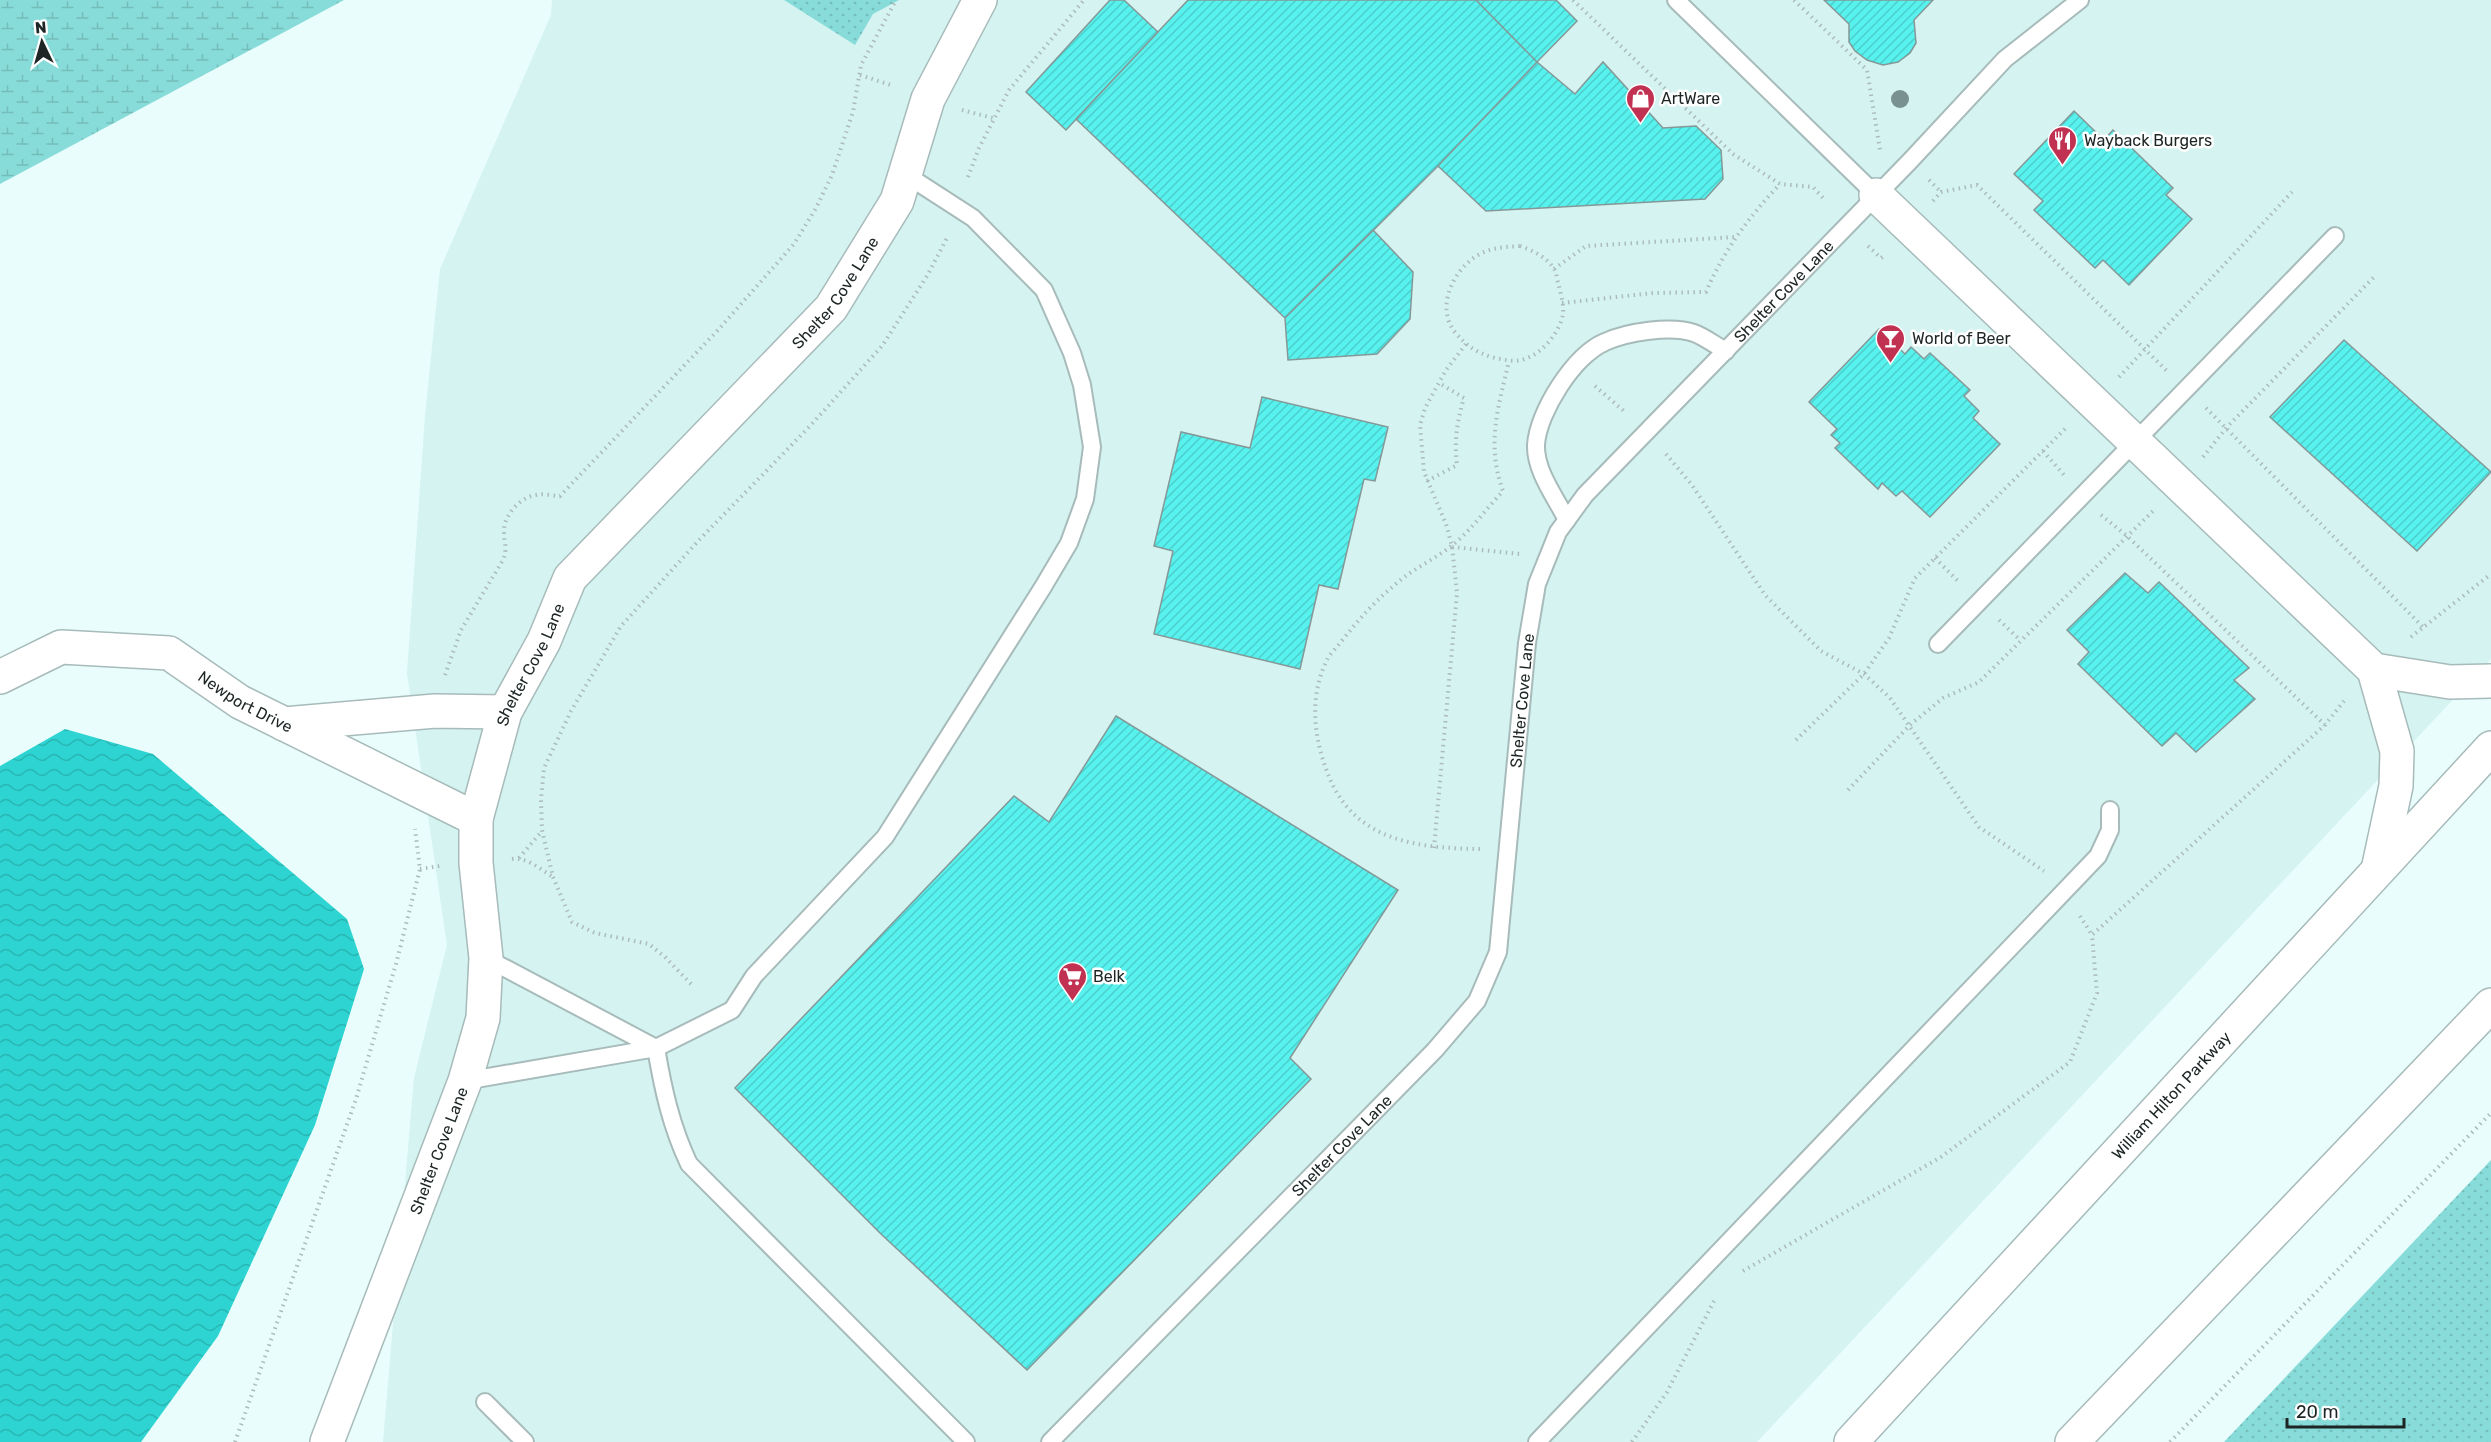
<svg xmlns="http://www.w3.org/2000/svg" width="2491" height="1442" viewBox="0 0 2491 1442" font-family="Rubik,sans-serif">
<style>
.built{fill:#d4f3f1}
.grass{fill:url(#grass-dots)}
.wetland{fill:url(#wetland-marsh)}
.water{fill:url(#water-waves)}
.building{fill:url(#building-hatch);stroke:#849897;stroke-width:1.5}
.lines{fill:none;stroke-linecap:round;stroke-linejoin:round}
.service-casing{stroke:#a7bbba;stroke-width:20}
.minor-casing{stroke:#a7bbba;stroke-width:36}
.trunk-casing{stroke:#a7bbba;stroke-width:36}
.path{stroke:#abbcbb;stroke-width:4;stroke-dasharray:1.5 4.5;stroke-linecap:butt}
.service{stroke:#fff;stroke-width:16}
.minor{stroke:#fff;stroke-width:33}
.trunk{stroke:#fff;stroke-width:33}
.tree{fill:#799190}
.labels{text-anchor:middle;stroke-width:5;stroke-linejoin:round;paint-order:stroke}
.poi-label{font-size:16px;fill:#1d2525;stroke:#fff;text-anchor:start}
.street-label{font-size:16px;fill:#1d2525;stroke:#fff}
</style>
<defs>
<pattern id="grass-dots" width="8" height="8" patternUnits="userSpaceOnUse" patternTransform="scale(1.5)"><rect width="8" height="8" fill="#87dcd9"/><path d="M2 2h.1M6 6h.1" fill="none" stroke="#74bdba" stroke-width="1.8" stroke-linecap="round"/></pattern>
<pattern id="wetland-marsh" width="20" height="14" patternUnits="userSpaceOnUse" patternTransform="scale(1.5)"><rect width="20" height="14" fill="#87dcd9"/><path d="M1 5h8M5 5V1M11 12h8M15 12V8" fill="none" stroke="#74bdba"/></pattern>
<pattern id="water-waves" width="16" height="10" patternUnits="userSpaceOnUse" patternTransform="scale(1.5)"><rect width="16" height="10" fill="#2dd4d1"/><path d="M0 5q4-4 8 0t8 0" fill="none" stroke="#28b6b3"/></pattern>
<pattern id="building-hatch" width="6" height="6" patternUnits="userSpaceOnUse" patternTransform="scale(1.5)"><rect width="6" height="6" fill="#58f2ee"/><path d="M-1 1l2-2M0 6l6-6M5 7l2-2" fill="none" stroke="#4ccfcc"/></pattern>
</defs>
<rect width="100%" height="100%" fill="#e8fdfc"/>
<path class="built" d="M552,0H2491V659L1757,1442H383L414,1078L447,945L407,673L425,416L440,269L551,15Z"/>
<path class="grass" d="M784,0H899L873,14L855,45Z
M2491,1160V1442H2224Z"/>
<path class="wetland" d="M0,0H344L0,184Z"/>
<path class="water" d="M65,729L153,754L347,919L364,969L315,1125L218,1336L141,1442H0V766Z"/>
<path class="building" d="M1110,0H1124L1158,32L1066,130L1026,92Z
M1188,0H1476L1537,62L1438,166L1285,318L1076,119Z
M1476,0H1556L1577,21L1537,62Z
M1824,0H1933L1914,20L1916,43L1910,53L1898,62L1883,65L1867,60L1855,51L1849,42V24Z
M1537,62L1575,94L1603,62L1663,128L1696,126L1721,150L1723,179L1705,199L1486,211L1438,166Z
M2074,111L2104,140L2113,130L2173,188L2166,195L2192,219L2129,285L2103,260L2095,268L2034,210L2043,201L2014,174Z
M1373,230L1413,272L1410,319L1377,354L1288,360L1285,318Z
M1879,329L1905,354L1911,347L1924,359L1930,353L1970,390L1964,396L1979,411L1973,418L2000,444L1930,517L1902,491L1896,496L1882,483L1878,489L1835,448L1840,443L1831,435L1837,429L1809,402Z
M2344,340L2491,472L2417,551L2270,417Z
M1262,397L1388,427L1375,481L1364,479L1338,589L1319,585L1300,669L1154,634L1173,551L1154,546L1181,432L1250,448Z
M2125,573L2148,593L2159,582L2249,668L2234,680L2255,699L2196,752L2176,733L2162,746L2078,664L2089,652L2067,630Z
M1116,716L1398,890L1290,1058L1311,1079L1027,1370L881,1234L735,1088L1014,796L1049,822Z"/>
<g class="lines">
<defs>
<g id="service">
<path d="M1676,0L1876,195"/>
<path d="M905,174L973,218L1044,290L1072,353L1082,385L1092,447L1085,499L1069,543L1043,587L885,837L754,976L732,1010L656,1048C663,1089 671,1126 689,1164L966,1442"/>
<path d="M1567,520C1556,498 1535,471 1536,445C1538,412 1574,355 1605,342C1627,332 1671,325 1694,333C1705,337 1716,346 1726,351"/>
<path d="M1938,644L2335,236"/>
<path d="M486,958L656,1048"/>
<path d="M465,1081L656,1048"/>
<path d="M485,1402L525,1442"/>
<path id="s1" d="M1050,1442L1435,1050L1477,1001L1498,952L1527,643L1537,584L1558,532L1585,495L1910,161L2005,59L2080,0"/>
<path d="M1537,1442L2098,856L2110,830V810"/>
</g>
<g id="minor">
<path d="M1876,195L2374,670L2397,751L2396,786L2378,870"/>
<path d="M2374,670L2450,682L2491,681"/>
<path id="s2" d="M0,677L61,647L169,653L240,702L476,819"/>
<path d="M284,724L435,711L505,712"/>
<path id="s3" d="M327,1442L465,1081L483,1018L486,958L476,863V819L505,712L544,641L570,578L831,308L897,201L928,99L980,0"/>
</g>
<g id="trunk">
<path id="s4" d="M1851,1442L2491,748"/>
<path d="M2072,1442L2491,1005"/>
</g>
</defs>
<use href="#service" class="service-casing"/>
<use href="#minor" class="minor-casing"/>
<use href="#trunk" class="trunk-casing"/>
<path class="path" d="M1573,0L1733,154L1780,184L1813,187L1823,198
M1794,0L1867,70L1880,150
M860,75L894,86
M962,110L993,118
M968,177L979,148L1009,90L1084,0
M1929,180L1941,192
M1933,201L1941,192L1977,185L2167,371
M1520,246C1532,250 1548,258 1554,269C1557,273 1557,281 1559,286C1561,295 1564,305 1563,314C1560,331 1544,352 1527,358C1517,363 1506,360 1495,358C1477,353 1466,346 1454,331C1435,305 1455,267 1480,254C1493,247 1507,247 1520,246Z
M1868,246L1881,258L1885,255
M1554,269L1586,246L1735,237
M1562,303L1653,293L1706,292C1724,250 1749,217 1780,184
M2119,377L2292,192
M1595,386L1625,412
M2206,408L2423,627
M2043,451L2064,475
M1666,454L1692,485L1765,595L1821,651L1864,674L1890,698L1979,827L2044,871
M2203,457L2227,427L2376,275
M1427,481L1457,465C1454,441 1457,421 1464,398L1439,383
M2101,515L2126,535L2325,725
M1452,547L1520,554
M1935,558L1960,583
M1999,620L2020,640
M2411,637L2491,574
M445,675L461,630L503,560C508,546 504,545 504,532C503,516 520,497 536,495C544,493 553,496 560,496L718,330L794,244L816,208L832,175L853,112L861,65L896,0
M1796,740L1864,674L1889,638L1915,578L2068,426
M1848,790L1910,725L1943,698L1979,682L2154,510
M1434,848L1457,593L1452,546L1446,524L1424,472L1420,425L1425,408L1446,370L1466,344
M1480,849C1419,848 1357,842 1330,779C1314,741 1308,698 1327,660C1330,654 1336,648 1341,642C1358,620 1376,600 1397,583C1413,569 1433,560 1450,547C1470,532 1486,509 1503,491C1486,444 1498,408 1509,361
M519,858L542,831
M512,859C527,857 540,869 553,877
M420,869L440,866
M2080,916L2092,935
M691,984L665,957L649,944L595,933L572,922L553,877L542,830L541,799L544,768L571,711L621,626L700,539L811,425L882,346L927,276L947,238
M1743,1271L1941,1157L2070,1062L2097,993L2092,935L2325,725L2344,701
M235,1442L356,1099L396,964L420,869L415,829
M1632,1442L1667,1392L1714,1301
M2170,1442L2491,1113"/>
<use href="#service" class="service"/>
<use href="#minor" class="minor"/>
<use href="#trunk" class="trunk"/>
</g>
<circle class="tree" cx="1900" cy="99" r="9"/>
<defs>
<symbol id="shop-pin" viewBox="-11 -11 22 30"><path d="M0 17L-7.5 6A9.5 9.5 0 1 1 7.5 6Z" fill="#c13152" stroke="#fff"/><path d="M-5-2.5h2.3a2.7 3.5 0 0 1 5.4 0H5L5.5 6h-11ZM-1.5-2.5h3a1.5 2.3 0 0 0-3 0Z" fill="#fff"/></symbol>
<symbol id="restaurant-pin" viewBox="-11 -11 22 30"><path d="M0 17L-7.5 6A9.5 9.5 0 1 1 7.5 6Z" fill="#c13152" stroke="#fff"/><path d="M-5-6h1v4h1v-4h1v4h1v-4h1v5L-1.5 .5V6h-2V.5L-5-1ZM5-6V6H3V1.5H1.5Q1.5-4 5-6Z" fill="#fff"/></symbol>
<symbol id="bar-pin" viewBox="-11 -11 22 30"><path d="M0 17L-7.5 6A9.5 9.5 0 1 1 7.5 6Z" fill="#c13152" stroke="#fff"/><path d="M-6-5H6L.8 .8V4.5H3.5V6h-7V4.5H-.8V.8Z" fill="#fff"/></symbol>
<symbol id="supermarket-pin" viewBox="-11 -11 22 30"><path d="M0 17L-7.5 6A9.5 9.5 0 1 1 7.5 6Z" fill="#c13152" stroke="#fff"/><path d="M-6-5.5h2.5l.6 2H6L4.5 2H-2.5L-4.4-4H-6ZM-1.5 3.2a1.3 1.3 0 1 0 .1 0ZM3 3.2a1.3 1.3 0 1 0 .1 0Z" fill="#fff"/></symbol>
</defs>
<g fill-rule="evenodd">
<use href="#shop-pin" x="1624" y="82" width="33" height="45"/>
<use href="#restaurant-pin" x="2046" y="124" width="33" height="45"/>
<use href="#bar-pin" x="1874" y="322" width="33" height="45"/>
<use href="#supermarket-pin" x="1056" y="960" width="33" height="45"/>
</g>
<g class="labels">
<g class="poi-label">
<text x="1661" y="104">ArtWare</text>
<text x="2084" y="146">Wayback Burgers</text>
<text x="1912" y="344">World of Beer</text>
<text x="1093" y="982">Belk</text>
</g>
<g class="street-label">
<text dy="6" stroke="none"><textPath href="#s1" startOffset="1424">Shelter Cove Lane</textPath></text>
<text dy="6" stroke="none"><textPath href="#s3" startOffset="1302">Shelter Cove Lane</textPath></text>
<text dy="6" stroke="none"><textPath href="#s3" startOffset="816">Shelter Cove Lane</textPath></text>
<text dy="6" stroke="none"><textPath href="#s2" startOffset="267">Newport Drive</textPath></text>
<text dy="6" stroke="none"><textPath href="#s1" startOffset="920">Shelter Cove Lane</textPath></text>
<text dy="6" stroke="none"><textPath href="#s4" startOffset="472">William Hilton Parkway</textPath></text>
<text dy="6" stroke="none"><textPath href="#s1" startOffset="416">Shelter Cove Lane</textPath></text>
<text dy="6" stroke="none"><textPath href="#s3" startOffset="312">Shelter Cove Lane</textPath></text>
</g>
</g>
<g transform="translate(42 42) rotate(355)" stroke="#ffffff" stroke-width="4.5" paint-order="stroke">
<path d="M0-4.5L10 22L0 15L-10 22Z" fill="#1d2525"/>
<text y="-9" font-size="16" font-weight="bold" text-anchor="middle" fill="#1d2525">N</text>
</g>
<path d="M2287 1418v9h117v-9" fill="none" stroke="#1d2525" stroke-width="3"/>
<text x="2296" y="1418" font-size="18" fill="#1d2525" stroke="#ffffff" stroke-width="4.5" paint-order="stroke">20 m</text>
</svg>
